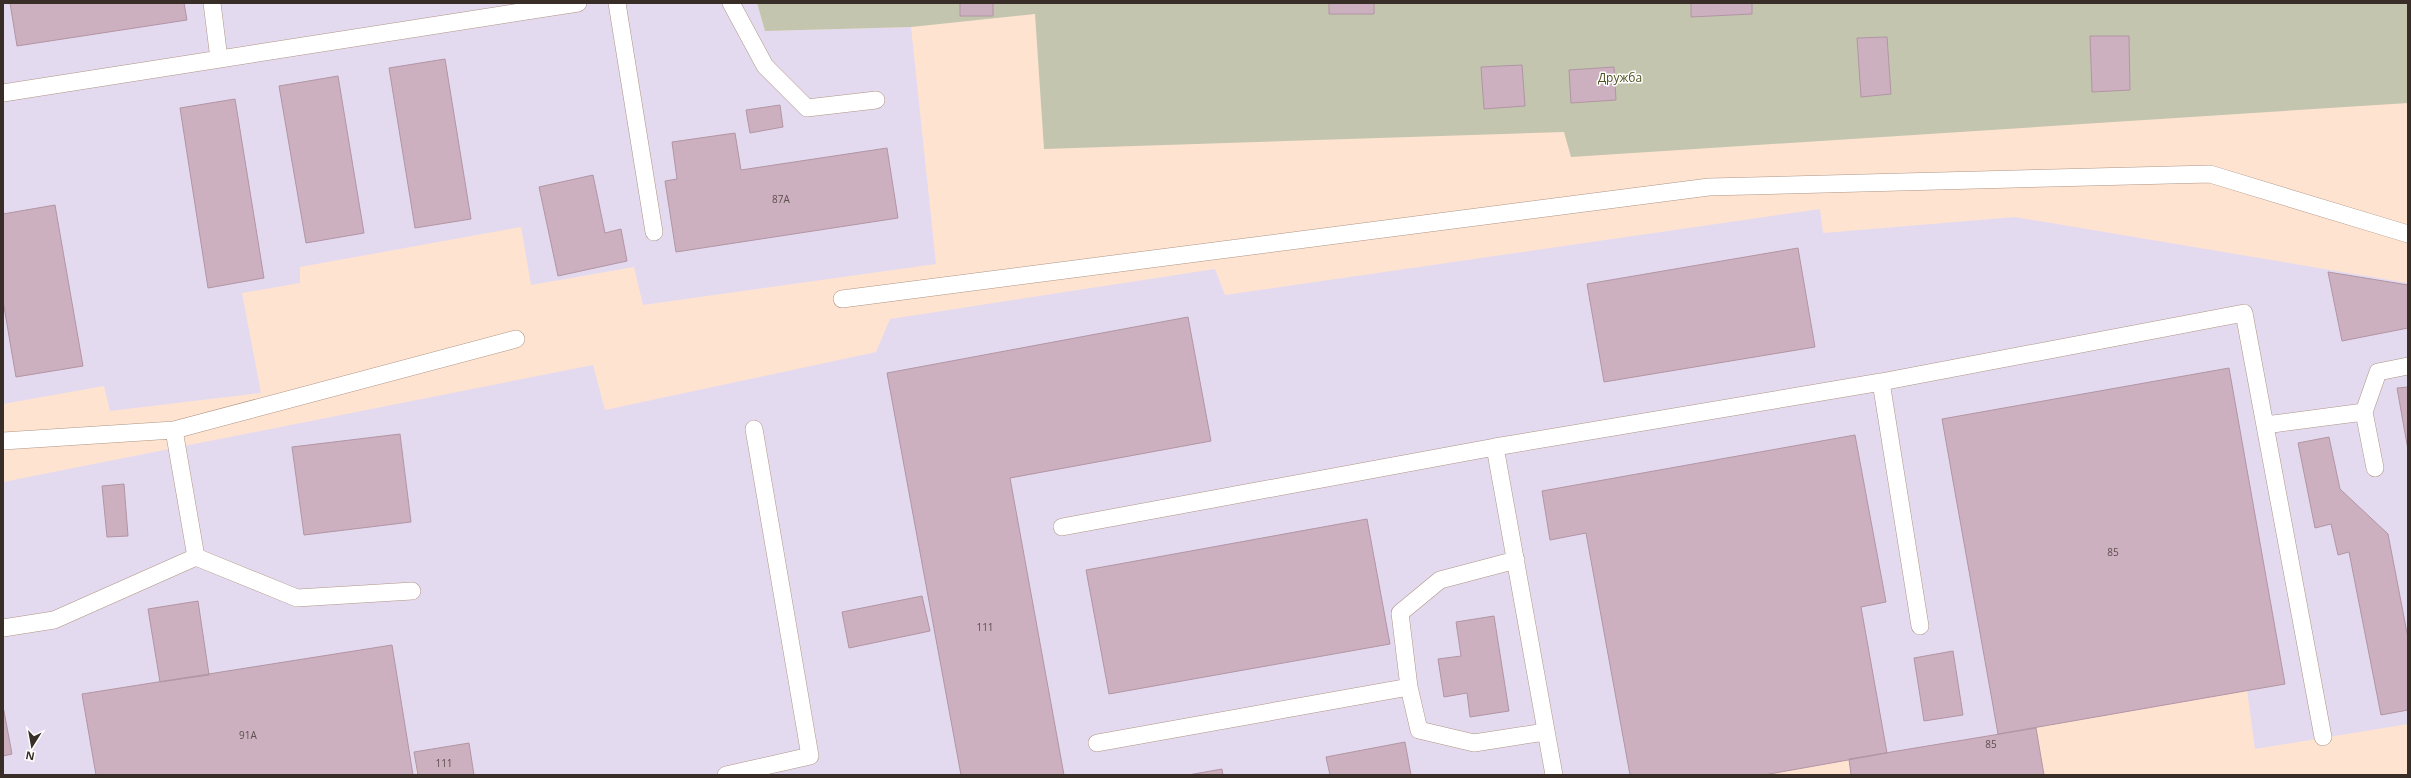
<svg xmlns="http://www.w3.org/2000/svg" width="2411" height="778" viewBox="0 0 2411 778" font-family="'Open Sans',sans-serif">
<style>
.industrial{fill:#e4daef}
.green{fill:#c3c5ae}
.building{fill:#cdb0bf;stroke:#b295a4}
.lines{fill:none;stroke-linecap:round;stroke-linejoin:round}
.lane-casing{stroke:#af9584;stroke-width:18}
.lane{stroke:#fff;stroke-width:17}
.labels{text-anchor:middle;stroke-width:3;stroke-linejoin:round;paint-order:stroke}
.number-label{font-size:10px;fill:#5d4e4d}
.park-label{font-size:12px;fill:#4e501d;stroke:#fff}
</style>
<rect width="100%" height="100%" fill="#fee3d1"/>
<path class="industrial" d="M3,3H757L765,31L911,27L936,264L643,305L634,267L531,285L521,227L300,267V283L242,293L261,393L110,411L104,386L3,404Z
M1820,209L1823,233L2015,217L2408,283V724L2255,749L2247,690L1764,775H474L468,743L414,752L417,775H3V482L593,365L605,410L876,352L890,319L1215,269L1225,295Z"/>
<path class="green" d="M757,3H2408V103L1571,157L1564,132L1044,149L1035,14L911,27L765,31Z"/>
<path class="building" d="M10,3H184L187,20L17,46Z
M960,3H993V16H960Z
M1329,3H1374V14H1329Z
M1691,3H1752V14L1691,17Z
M2090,36H2129L2130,90L2092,92Z
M1887,37L1891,94L1861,97L1857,38Z
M445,59L471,219L415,228L389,68Z
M1522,65L1525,106L1484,109L1481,67Z
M1614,67L1616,100L1571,103L1569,70Z
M338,76L364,233L306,243L279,86Z
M235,99L264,278L208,288L180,108Z
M780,105L783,127L750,133L746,110Z
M735,133L741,170L887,148L898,218L676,252L665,181L677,179L672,142Z
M593,175L605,233L621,229L627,261L558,276L539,187Z
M55,205L83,366L16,377L3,301V214Z
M1798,248L1815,347L1604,382L1587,284Z
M2328,272L2408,285V328L2342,341Z
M1188,317L1211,441L1010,478L1064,775H961L887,373Z
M2229,368L2285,684L1998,734L1942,419Z
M2408,387V450L2397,388Z
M400,434L411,522L304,535L292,447Z
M1855,435L1886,602L1861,607L1887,753L1764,775H1630L1586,533L1550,540L1542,491Z
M2329,437L2340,489L2388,534L2408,638V710L2381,715L2349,552L2338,555L2331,524L2315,528L2298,443Z
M124,484L128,536L107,537L102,486Z
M1367,519L1390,644L1109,694L1086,570Z
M922,596L930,631L849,648L842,612Z
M198,601L209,675L160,682L148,609Z
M1494,616L1509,711L1470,717L1467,693L1444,697L1438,659L1461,656L1456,622Z
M392,645L413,775H96L82,694Z
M1953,651L1963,715L1924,721L1914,658Z
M3,706L12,754L3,756Z
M2036,728L2044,775H1851L1849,759Z
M1405,742L1411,775H1330L1326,757Z
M469,743L474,775H418L414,752Z
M1222,769L1223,775H1188Z"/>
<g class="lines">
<defs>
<path id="lane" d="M212,3L219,59
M617,3L654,232
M731,3L765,66L807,108L876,100
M3,93L578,3
M842,299L1709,187L2210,174L2408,234
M1881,382L2244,313L2323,737
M2364,412L2375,468
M2265,425L2364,412L2378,372L2408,366
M174,430L196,557L297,598L412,591
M3,441L174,430L516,339
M1495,447L1881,382L1920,626
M1062,527L1495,447L1554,775
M1516,560L1440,580L1400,613L1409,687L1419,730L1474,743L1545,732
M3,628L54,620L196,557
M1097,743L1409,687
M726,775L810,756L754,429"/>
</defs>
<use href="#lane" class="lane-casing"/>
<use href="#lane" class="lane"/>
</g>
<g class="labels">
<g class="number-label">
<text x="781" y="203">87А</text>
<text x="2113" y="556">85</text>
<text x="985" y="631">111</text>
<text x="248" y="739">91А</text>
<text x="1991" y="748">85</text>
<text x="444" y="767">111</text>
</g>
<g class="park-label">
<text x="1620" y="82">Дружба</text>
</g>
</g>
<rect width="2411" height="778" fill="none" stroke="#382e27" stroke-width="8"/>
<g transform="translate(32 746) rotate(191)" stroke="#ffffff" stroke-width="3" paint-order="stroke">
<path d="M0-3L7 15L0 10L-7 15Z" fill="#382e27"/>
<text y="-6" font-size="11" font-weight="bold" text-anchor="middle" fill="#382e27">N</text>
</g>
</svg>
